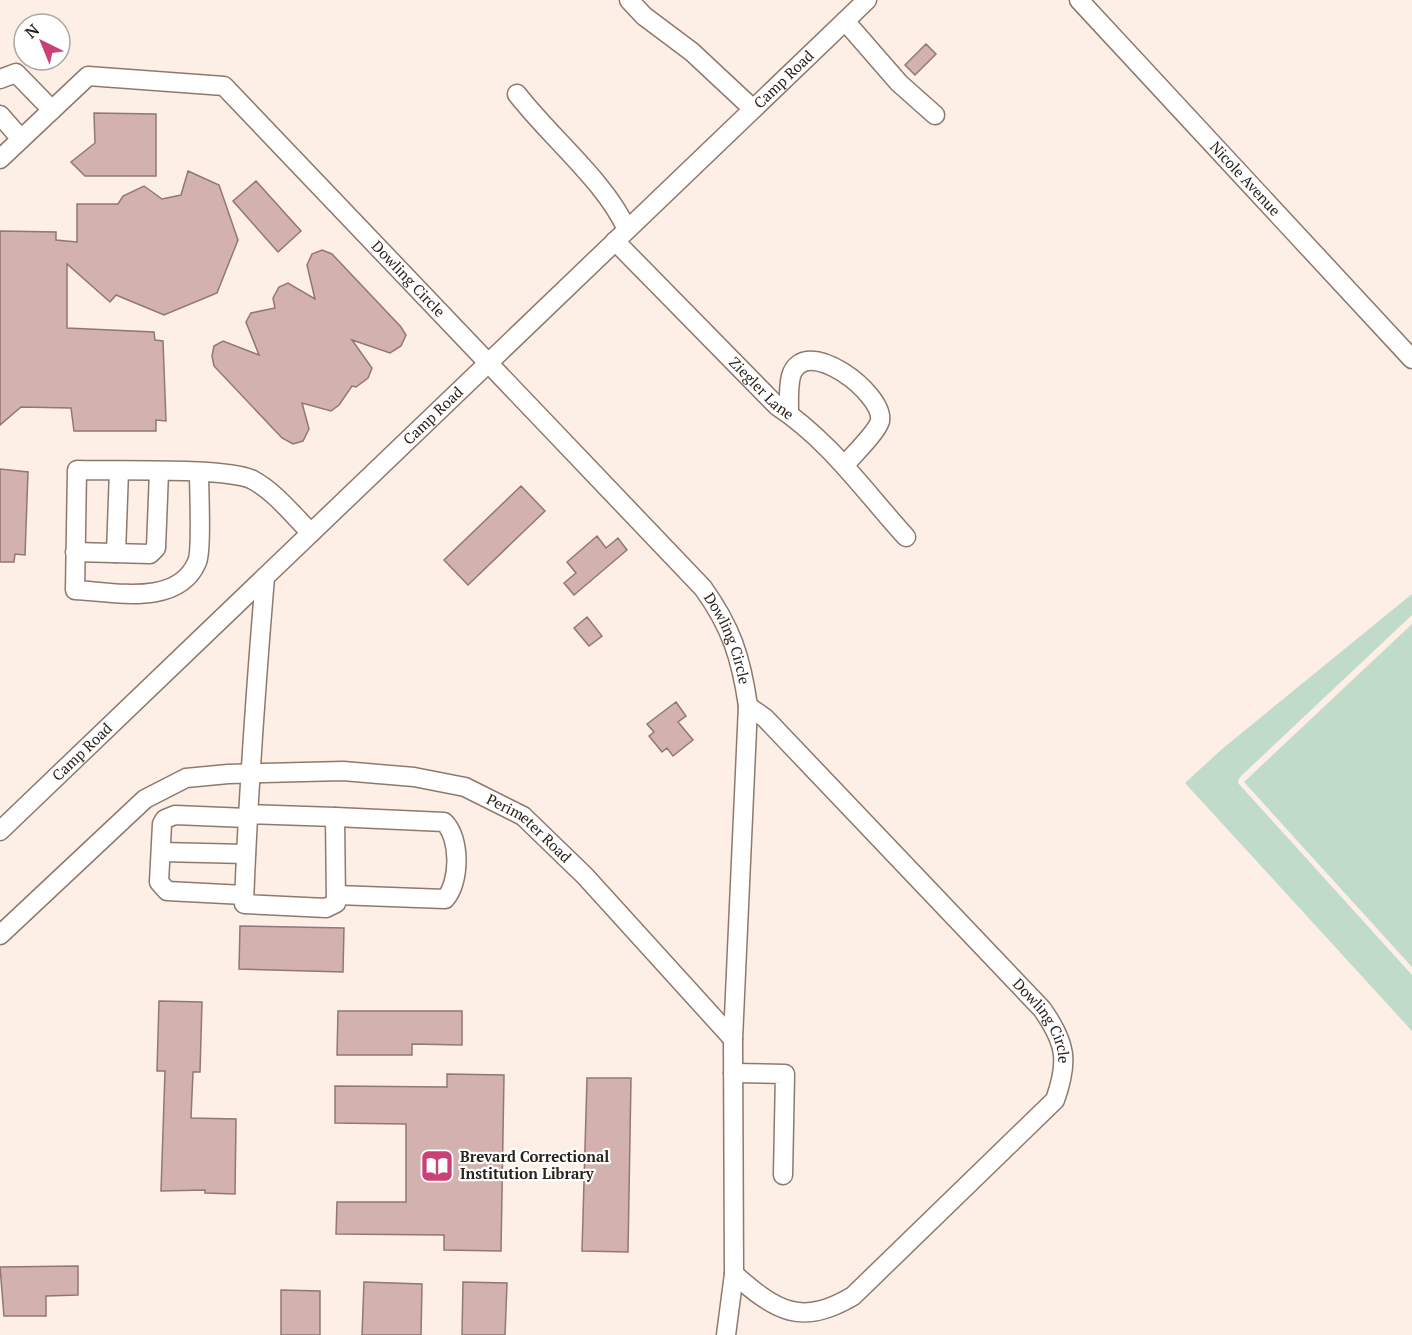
<svg xmlns="http://www.w3.org/2000/svg" width="1412" height="1335" viewBox="0 0 1412 1335" font-family="'PT Serif',serif">
<style>
.green{fill:#c0dbca}
.building{fill:#d3b1ae;stroke:#917775;stroke-width:1.5}
.lines{fill:none;stroke-linecap:round;stroke-linejoin:round}
.minor-casing{stroke:#8e796d;stroke-width:21}
.minor{stroke:#fff;stroke-width:18}
.labels{text-anchor:middle;stroke-width:4.5;stroke-linejoin:round;paint-order:stroke}
.street-label{font-size:15px;fill:#2a221d;stroke:#fff}
.poi-label{font-size:15px;font-weight:bold;fill:#2a221d;stroke:#fff;text-anchor:start}
</style>
<rect width="100%" height="100%" fill="#fdeee6"/>
<path class="green" d="M1412,594V615L1239,778L1238,783L1412,975V1031L1185,783L1222,749Z
M1412,624V967L1244,782Z"/>
<path class="building" d="M926,44L936,54L915,75L905,65Z
M94,113L156,114V176H85L71,162L95,143Z
M188,171L219,185L238,240L217,293L164,315L116,295L110,302L67,264V328L154,332L155,340L163,341L166,421L156,420V431H74L71,408L21,407L0,425V231L56,232V240L77,242V204H118L123,196L144,186L162,199L181,195Z
M256,181L301,231L278,252L233,201Z
M322,250L332,254L401,327L406,335L401,346L390,353L352,340L372,368L368,378L356,387L352,386L339,405L331,411L302,403L309,429L303,441L293,444L282,438L214,366L212,356L214,346L223,341L259,355L246,322L251,313L275,308L273,298L279,287L288,283L315,299L307,265L312,254Z
M0,469L28,472L25,555L15,554L14,562H0Z
M521,486L545,511L468,585L444,560Z
M597,536L606,548L618,538L627,550L574,595L564,583L576,573L567,562Z
M587,617L602,636L589,646L574,628Z
M676,702L686,716L678,722L693,740L673,756L667,748L662,752L649,736L654,732L647,724Z
M240,926L344,928L343,972L239,969Z
M159,1001L202,1002L200,1072H193L191,1118L236,1119L235,1194L205,1193V1190L161,1191L165,1071H157Z
M338,1011H462V1045L412,1044V1055H337Z
M447,1074L504,1075L501,1251L444,1250V1235L336,1234L337,1202H406V1124L335,1123V1086L447,1087Z
M587,1078H631L628,1252L582,1251Z
M78,1266V1295L46,1296V1316H4L0,1267Z
M364,1282L422,1284L421,1335H362Z
M463,1282L507,1283L505,1335H462Z
M281,1290L320,1291V1335H281Z"/>
<g class="lines">
<defs>
<g id="minor">
<path d="M629,0L644,16L692,52L753,109"/>
<path id="s1" d="M1079,0L1412,359"/>
<path d="M845,21L899,83L935,115"/>
<path d="M0,79L16,73L52,110"/>
<path d="M517,94C550,137 606,182 627,230"/>
<path d="M0,115L21,139"/>
<path id="s2" d="M0,159L88,76L224,86L703,588C731,627 741,657 748,706L765,718L1042,1009C1066,1043 1069,1061 1055,1100L853,1296C801,1327 776,1311 734,1274"/>
<path id="s3" d="M615,241L777,406C829,440 865,492 906,537"/>
<path d="M789,414C789,402 788,388 791,376C804,332 885,394 880,421C877,432 853,455 845,465"/>
<path d="M199,473C199,489 202,551 197,562C178,607 114,592 75,590L77,470C111,471 228,467 253,480C275,492 293,515 311,533"/>
<path d="M75,552L150,554L156,548L159,472"/>
<path d="M116,553L119,471"/>
<path d="M247,814L335,817L336,903L326,908L244,904C248,794 256,686 265,577"/>
<path d="M335,817L444,822C461,838 460,883 445,899L337,895"/>
<path id="s4" d="M0,831L867,0"/>
<path d="M161,852L246,854"/>
<path d="M244,895L167,891L159,882L162,824L165,819L175,815L247,818"/>
<path id="s5" d="M0,935L145,799L186,778L228,774L343,771L414,777L465,787L523,816L585,876L733,1039"/>
<path d="M733,1073L785,1074L783,1175"/>
<path d="M726,1335L734,1274L733,1039L748,706"/>
</g>
</defs>
<use href="#minor" class="minor-casing"/>
<use href="#minor" class="minor"/>
</g>
<defs>
<symbol id="library-square" viewBox="-11 -11 22 22"><rect x="-9" y="-9" width="18" height="18" rx="4" fill="#cb4076" stroke="#fff"/><path d="M-6-4Q-3-5.5-.7-3.5V5Q-3 3-6 4ZM6-4Q3-5.5 .7-3.5V5Q3 3 6 4Z" fill="#fff"/></symbol>
</defs>
<g fill-rule="evenodd">
<use href="#library-square" x="418" y="1147" width="38" height="38"/>
</g>
<g class="labels">
<g class="street-label">
<text dy="5" stroke="none"><textPath href="#s4" startOffset="1086">Camp Road</textPath></text>
<text dy="5" stroke="none"><textPath href="#s1" startOffset="244">Nicole Avenue</textPath></text>
<text dy="5" stroke="none"><textPath href="#s2" startOffset="524">Dowling Circle</textPath></text>
<text dy="5" stroke="none"><textPath href="#s3" startOffset="208">Ziegler Lane</textPath></text>
<text dy="5" stroke="none"><textPath href="#s4" startOffset="600">Camp Road</textPath></text>
<text dy="5" stroke="none"><textPath href="#s2" startOffset="1008">Dowling Circle</textPath></text>
<text dy="5" stroke="none"><textPath href="#s4" startOffset="114">Camp Road</textPath></text>
<text dy="5" stroke="none"><textPath href="#s5" startOffset="602">Perimeter Road</textPath></text>
<text dy="5" stroke="none"><textPath href="#s2" startOffset="1512">Dowling Circle</textPath></text>
</g>
<g class="poi-label">
<text x="460" y="1162">Brevard Correctional<tspan x="460" dy="17">Institution Library</tspan></text>
</g>
</g>
<g transform="translate(42 42) rotate(317)"><circle r="28" fill="#ffffff" stroke="#aaa7a5" stroke-width="1.5"/>
<path d="M0-4.5L10 22L0 15L-10 22Z" fill="#cb4076"/>
<text y="-9" font-size="16" font-weight="bold" text-anchor="middle" fill="#2a221d">N</text>
</g>
</svg>
